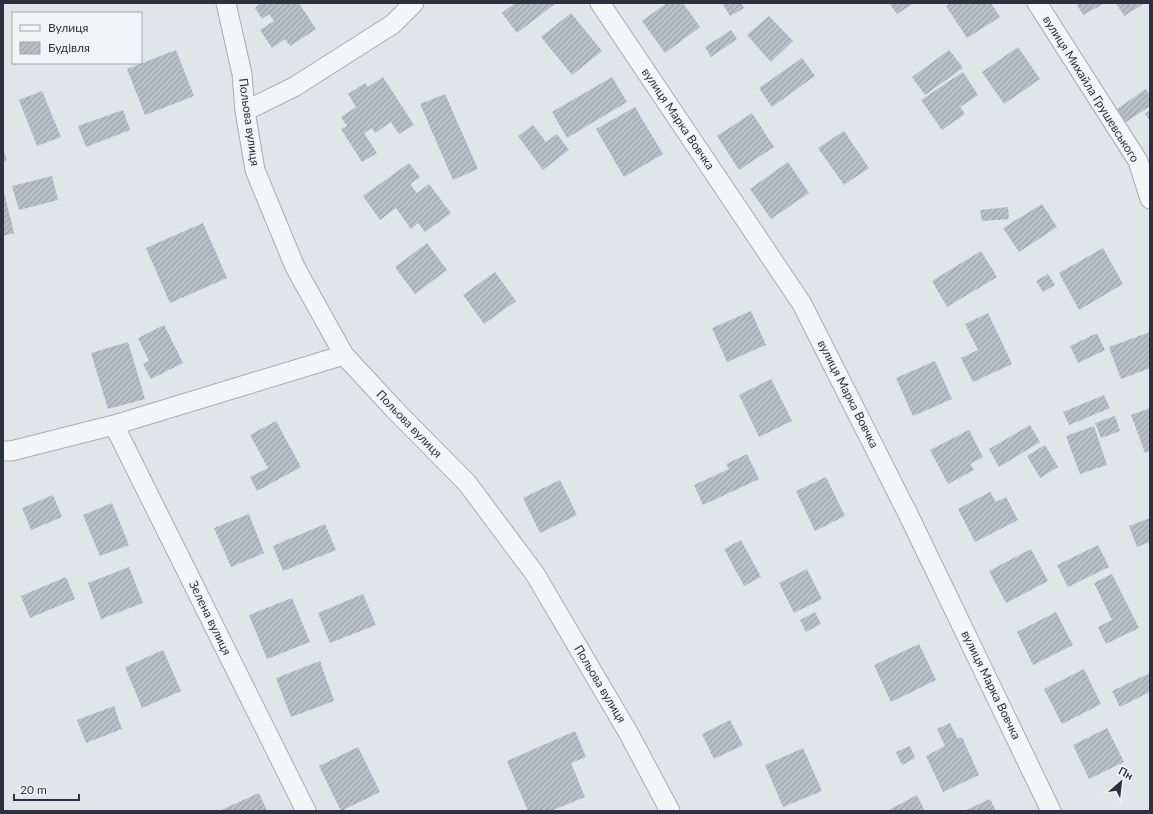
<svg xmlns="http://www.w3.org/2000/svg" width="1153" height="814" viewBox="0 0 1153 814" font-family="Lato,sans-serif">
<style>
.building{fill:url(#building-hatch)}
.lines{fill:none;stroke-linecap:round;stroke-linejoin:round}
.street-casing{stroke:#a7abb3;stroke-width:21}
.street{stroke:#f4f5f7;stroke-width:19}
.labels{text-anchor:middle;stroke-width:3;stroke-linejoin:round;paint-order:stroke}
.street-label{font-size:12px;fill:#2b3140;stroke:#f1f3f6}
</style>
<defs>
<pattern id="building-hatch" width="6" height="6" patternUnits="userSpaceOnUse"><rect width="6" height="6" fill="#b9bdc5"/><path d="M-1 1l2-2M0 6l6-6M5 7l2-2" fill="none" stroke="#979aa1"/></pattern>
</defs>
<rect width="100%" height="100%" fill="#e1e4e9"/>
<path class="building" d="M261,3H299L316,29L290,46L285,39L272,48L260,30L274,21L269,14L262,19L255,8Z
M515,3H556L517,33L502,13Z
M667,3H683L700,27L665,53L642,21Z
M722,3H741L744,8L730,16Z
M889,3H914L897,14Z
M951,3H991L1000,17L967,38L946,6Z
M1076,3H1105L1083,15Z
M1116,3H1145L1124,16Z
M571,13L602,51L572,75L541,37Z
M769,16L793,41L771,62L747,35Z
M731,30L737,39L711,57L705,47Z
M1018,47L1040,79L1004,104L982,72Z
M176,50L194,96L145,115L127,69Z
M949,50L963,68L925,95L912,77Z
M802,58L815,76L772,107L759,88Z
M963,72L978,95L960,107L965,114L942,130L921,100Z
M383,77L414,125L399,134L391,122L375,133L372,128L364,133L377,153L362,162L341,129L347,126L341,117L356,107L348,94L365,83L368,87Z
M612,77L627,102L567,138L552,112Z
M1146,89L1150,96V106L1123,124L1114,111Z
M42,91L61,137L37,146L19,100Z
M445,94L478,169L453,180L420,104Z
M635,107L663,154L624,177L596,129Z
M123,110L130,130L86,147L78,126Z
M1150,110V120L1145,114Z
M752,113L774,147L739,170L717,136Z
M533,125L546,142L557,134L569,150L543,170L518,136Z
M844,131L869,168L844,185L818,148Z
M3,149L7,160L3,162Z
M788,162L809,193L771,219L750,189Z
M409,163L420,177L410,184L417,193L429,184L451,213L425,232L418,223L411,229L396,208L380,220L363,196Z
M52,176L58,200L19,210L12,186Z
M4,192L14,233L3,236V193Z
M1042,204L1057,227L1019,252L1003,228Z
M1008,207L1009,219L982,221L980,210Z
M203,223L227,278L170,303L146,248Z
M427,243L447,270L415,294L395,267Z
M1103,248L1123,284L1079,310L1059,273Z
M981,251L997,277L947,307L932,281Z
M495,272L516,301L484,324L463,295Z
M1048,274L1055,285L1043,292L1036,281Z
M751,311L766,345L727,362L712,328Z
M988,313L1012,364L973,382L961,358L978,350L965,324Z
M164,325L183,363L151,379L143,364L149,361L138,338Z
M1150,332V368L1121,379L1109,347Z
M1097,333L1105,350L1078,363L1070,346Z
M128,342L145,399L108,409L91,353Z
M935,361L952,399L913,416L896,378Z
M771,379L792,421L759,437L739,395Z
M1104,395L1110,408L1069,425L1063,412Z
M1150,408V451L1145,453L1131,415Z
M1115,416L1120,431L1101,438L1095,423Z
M276,421L301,467L257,491L250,477L268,468L250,435Z
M1030,425L1040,442L999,467L989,449Z
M1094,426L1107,465L1080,474L1066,436Z
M969,430L983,457L970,464L974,470L948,484L930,450Z
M1045,445L1058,467L1040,478L1027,456Z
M747,454L759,479L703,505L694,485L729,469L726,464Z
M826,477L845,516L815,531L796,491Z
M560,480L577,515L540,533L523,498Z
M990,492L996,502L1006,497L1018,520L975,542L958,509Z
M53,495L62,517L31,530L22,508Z
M112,503L129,545L100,556L83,515Z
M249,514L264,553L231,567L214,528Z
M1150,518V542L1137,547L1129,526Z
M325,524L336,550L283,571L273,546Z
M741,540L761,577L744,586L724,549Z
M1098,545L1109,567L1068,587L1057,565Z
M1031,549L1048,581L1006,603L989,571Z
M129,567L143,603L101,619L88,583Z
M807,569L822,599L794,613L779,583Z
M1112,574L1139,628L1106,644L1098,627L1112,620L1094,583Z
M66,577L75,599L30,618L21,596Z
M363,594L376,625L330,643L318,613Z
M292,598L310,642L267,659L249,615Z
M815,612L821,624L806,632L800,620Z
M1056,612L1073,645L1033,665L1017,632Z
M919,644L936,680L891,702L874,665Z
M163,650L181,691L142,708L125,667Z
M320,661L334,701L291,717L276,678Z
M1084,669L1101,704L1062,724L1044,689Z
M1150,673V692L1120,707L1112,691Z
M114,706L122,729L86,743L77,720Z
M730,720L743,745L714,759L702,734Z
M950,723L958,739L962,737L979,775L943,792L926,756L945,746L937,729Z
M1107,728L1124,762L1089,779L1073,745Z
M575,731L586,757L571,763L585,797L551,811H528L507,761Z
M910,746L915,758L902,765L896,752Z
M358,747L380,792L341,811L319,766Z
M803,748L822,791L783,807L765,765Z
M259,793L267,811H219Z
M917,795L925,811H887Z
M990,799L996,811H964Z"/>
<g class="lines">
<defs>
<path id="street" d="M226,3L242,74L245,111L255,170L295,267L344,355L394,409L467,483L535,574L629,734L670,811
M600,3L802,304L909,516L1051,811
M1037,3L1138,161L1150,199
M245,111L294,87L393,24L414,3
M114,425L306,811
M3,451H11L114,425L344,355"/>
</defs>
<use href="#street" class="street-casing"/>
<use href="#street" class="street"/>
</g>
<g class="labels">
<g class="street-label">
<text transform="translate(1091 89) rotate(58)" y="4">вулиця Михайла Грушевського</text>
<text transform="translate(678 119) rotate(56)" y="4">вулиця Марка Вовчка</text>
<text transform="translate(249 122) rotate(82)" y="4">Польова вулиця</text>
<text transform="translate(848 394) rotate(63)" y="4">вулиця Марка Вовчка</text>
<text transform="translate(409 424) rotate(46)" y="4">Польова вулиця</text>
<text transform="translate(210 618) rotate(64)" y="4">Зелена вулиця</text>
<text transform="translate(600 684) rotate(59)" y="4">Польова вулиця</text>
<text transform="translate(991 685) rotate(64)" y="4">вулиця Марка Вовчка</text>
</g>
</g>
<rect width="1153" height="814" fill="none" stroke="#2b3140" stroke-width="8"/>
<rect x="12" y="12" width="130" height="52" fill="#f1f3f6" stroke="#a2a5ad"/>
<rect x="20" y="25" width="20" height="6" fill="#f4f5f7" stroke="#a2a5ad"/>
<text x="48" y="32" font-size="12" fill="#2b3140">Вулиця</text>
<rect x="20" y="42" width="20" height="12" fill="url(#building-hatch)" stroke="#a2a5ad"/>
<text x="48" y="52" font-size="12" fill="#2b3140">Будівля</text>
<g transform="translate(1121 782) rotate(28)" stroke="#f1f3f6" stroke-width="3" paint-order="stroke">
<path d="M0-3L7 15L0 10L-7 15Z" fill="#2b3140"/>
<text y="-6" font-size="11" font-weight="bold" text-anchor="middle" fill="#2b3140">Пн</text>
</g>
<path d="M14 794v6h65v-6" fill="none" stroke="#2b3140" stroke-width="2"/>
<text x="20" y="794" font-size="12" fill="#2b3140" stroke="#f1f3f6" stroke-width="3" paint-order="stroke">20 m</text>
</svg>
